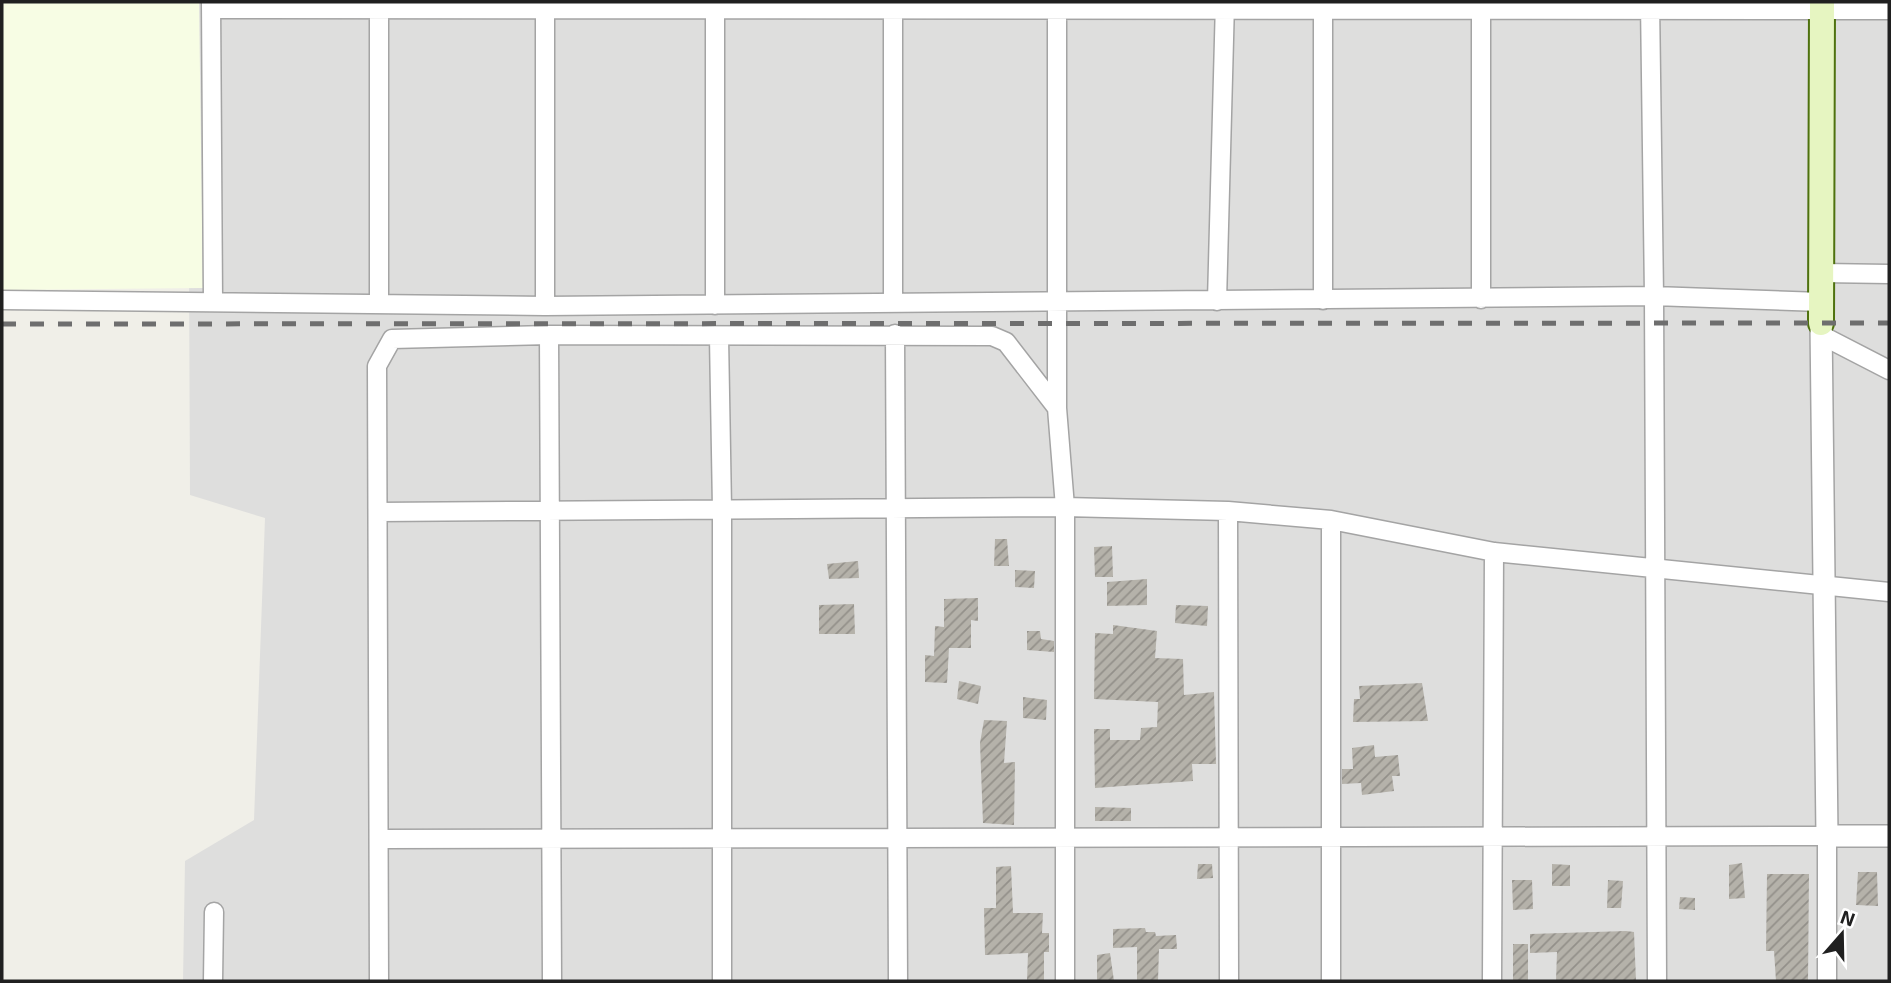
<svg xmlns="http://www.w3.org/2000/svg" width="1891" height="983" viewBox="0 0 1891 983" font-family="'Exo 2',sans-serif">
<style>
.residential{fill:#dededd}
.education{fill:#f7fde4}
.building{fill:url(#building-hatch)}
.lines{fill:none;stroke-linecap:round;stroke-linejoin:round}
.minor-casing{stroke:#a4a4a4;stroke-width:21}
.tertiary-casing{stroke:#a4a4a4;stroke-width:24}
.secondary-casing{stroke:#4e710e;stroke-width:28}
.minor{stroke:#fff;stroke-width:18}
.tertiary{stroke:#fff;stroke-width:21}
.secondary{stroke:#e6f5c1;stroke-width:24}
.rail{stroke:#6e6e6e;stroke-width:5;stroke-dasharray:14 14;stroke-linecap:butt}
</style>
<defs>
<pattern id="building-hatch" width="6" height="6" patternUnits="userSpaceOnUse" patternTransform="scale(1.75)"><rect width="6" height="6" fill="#b5b2aa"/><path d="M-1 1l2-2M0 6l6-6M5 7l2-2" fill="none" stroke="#93908a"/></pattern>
</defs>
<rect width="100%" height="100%" fill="#f0efe8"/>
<path class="residential" d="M2,2H1889V981H183L185,861L254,820L265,518L190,495L189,269Z"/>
<path class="education" d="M2,2H199L203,288L2,290Z"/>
<path class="building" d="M995,539H1007L1009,566H994Z
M1112,546L1113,577H1095L1094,547Z
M858,561L859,578L829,579L827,564Z
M1015,570L1035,571L1034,588L1015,587Z
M1147,579V605L1107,606V582Z
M978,598V621L971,620V648H949L947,683L925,682V655L934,656L935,626L944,627V599Z
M854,604L855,634H819V605Z
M1176,605L1208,606L1207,626L1175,623Z
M1113,625L1157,631L1155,658L1183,659L1184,695L1214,692L1216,764H1192L1193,781L1095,788L1094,729H1110V740H1140L1141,728L1157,727L1158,702L1094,699L1095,633L1113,634Z
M1027,631H1040L1041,639L1054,641V652L1027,650Z
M959,681L981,686L978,704L957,699Z
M1422,683L1428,721L1353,722L1354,699H1360L1359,686Z
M1023,697L1047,700L1046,720L1023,718Z
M984,720L1007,721L1004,763L1015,762L1014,825L983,823L980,743Z
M1374,745L1375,757L1398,755L1400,776H1392L1394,791L1362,795L1361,783L1342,784V769H1353L1352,748Z
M1095,807L1131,808V821H1095Z
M1742,863L1745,898L1729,899V865Z
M1198,864H1212L1213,878L1197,879Z
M1552,864L1570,865V886H1552Z
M1011,866L1013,913H1043L1042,933H1049V952H1044V981H1027L1028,953L985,955L984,908H996V867Z
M1858,872H1877L1878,906L1856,905Z
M1767,874H1809L1808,981H1776L1774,951H1766Z
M1512,880H1532L1533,909L1513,910Z
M1608,880L1623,881L1621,908H1607Z
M1680,897L1695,898V910L1679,909Z
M1145,928L1146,932H1155L1156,936L1176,935L1177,949H1159L1158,981H1137V947L1113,948V929Z
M1626,931L1634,932L1636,981H1556L1557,952L1530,953V934Z
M1513,944H1528V981H1513Z
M1110,953L1114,981H1097V955Z"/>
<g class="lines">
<defs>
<path id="minor" d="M211,2L213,300
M379,2V303
M545,2V306
M715,2V305
M893,2V302
M1057,2V408
M1323,2V300
M1481,2V299
M1650,2L1654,296L1657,981
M211,9L1889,10
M1822,273L1889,274
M2,300L545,306L1654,296L1821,302
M1217,301L1225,2
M895,334L898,981
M549,335L552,981
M1821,335L1889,370
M719,337L722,509V981
M1228,511L1229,981
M378,512L1065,507L1228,511L1331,520L1494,552L1889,592
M379,839L1827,836V981
M213,981L214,912
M379,981L377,366L392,339L549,335L992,336L1006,342L1057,408L1065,507V981
M1331,981V520
M1492,981L1494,552"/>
<path id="tertiary" d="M1821,323L1827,836H1889"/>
<path id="secondary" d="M1821,323L1822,2"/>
</defs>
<use href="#minor" class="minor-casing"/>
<use href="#tertiary" class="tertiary-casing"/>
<use href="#secondary" class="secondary-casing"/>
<use href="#minor" class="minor"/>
<use href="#tertiary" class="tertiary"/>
<use href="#secondary" class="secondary"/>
<path class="rail" d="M2,324L1889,323"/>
</g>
<rect width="1891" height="983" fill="none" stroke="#202020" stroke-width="7"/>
<g transform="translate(1842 934) rotate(20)" stroke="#ffffff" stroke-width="5" paint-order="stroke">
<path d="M0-5L12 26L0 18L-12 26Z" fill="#202020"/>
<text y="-10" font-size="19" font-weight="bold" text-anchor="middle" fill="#202020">N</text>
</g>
</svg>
